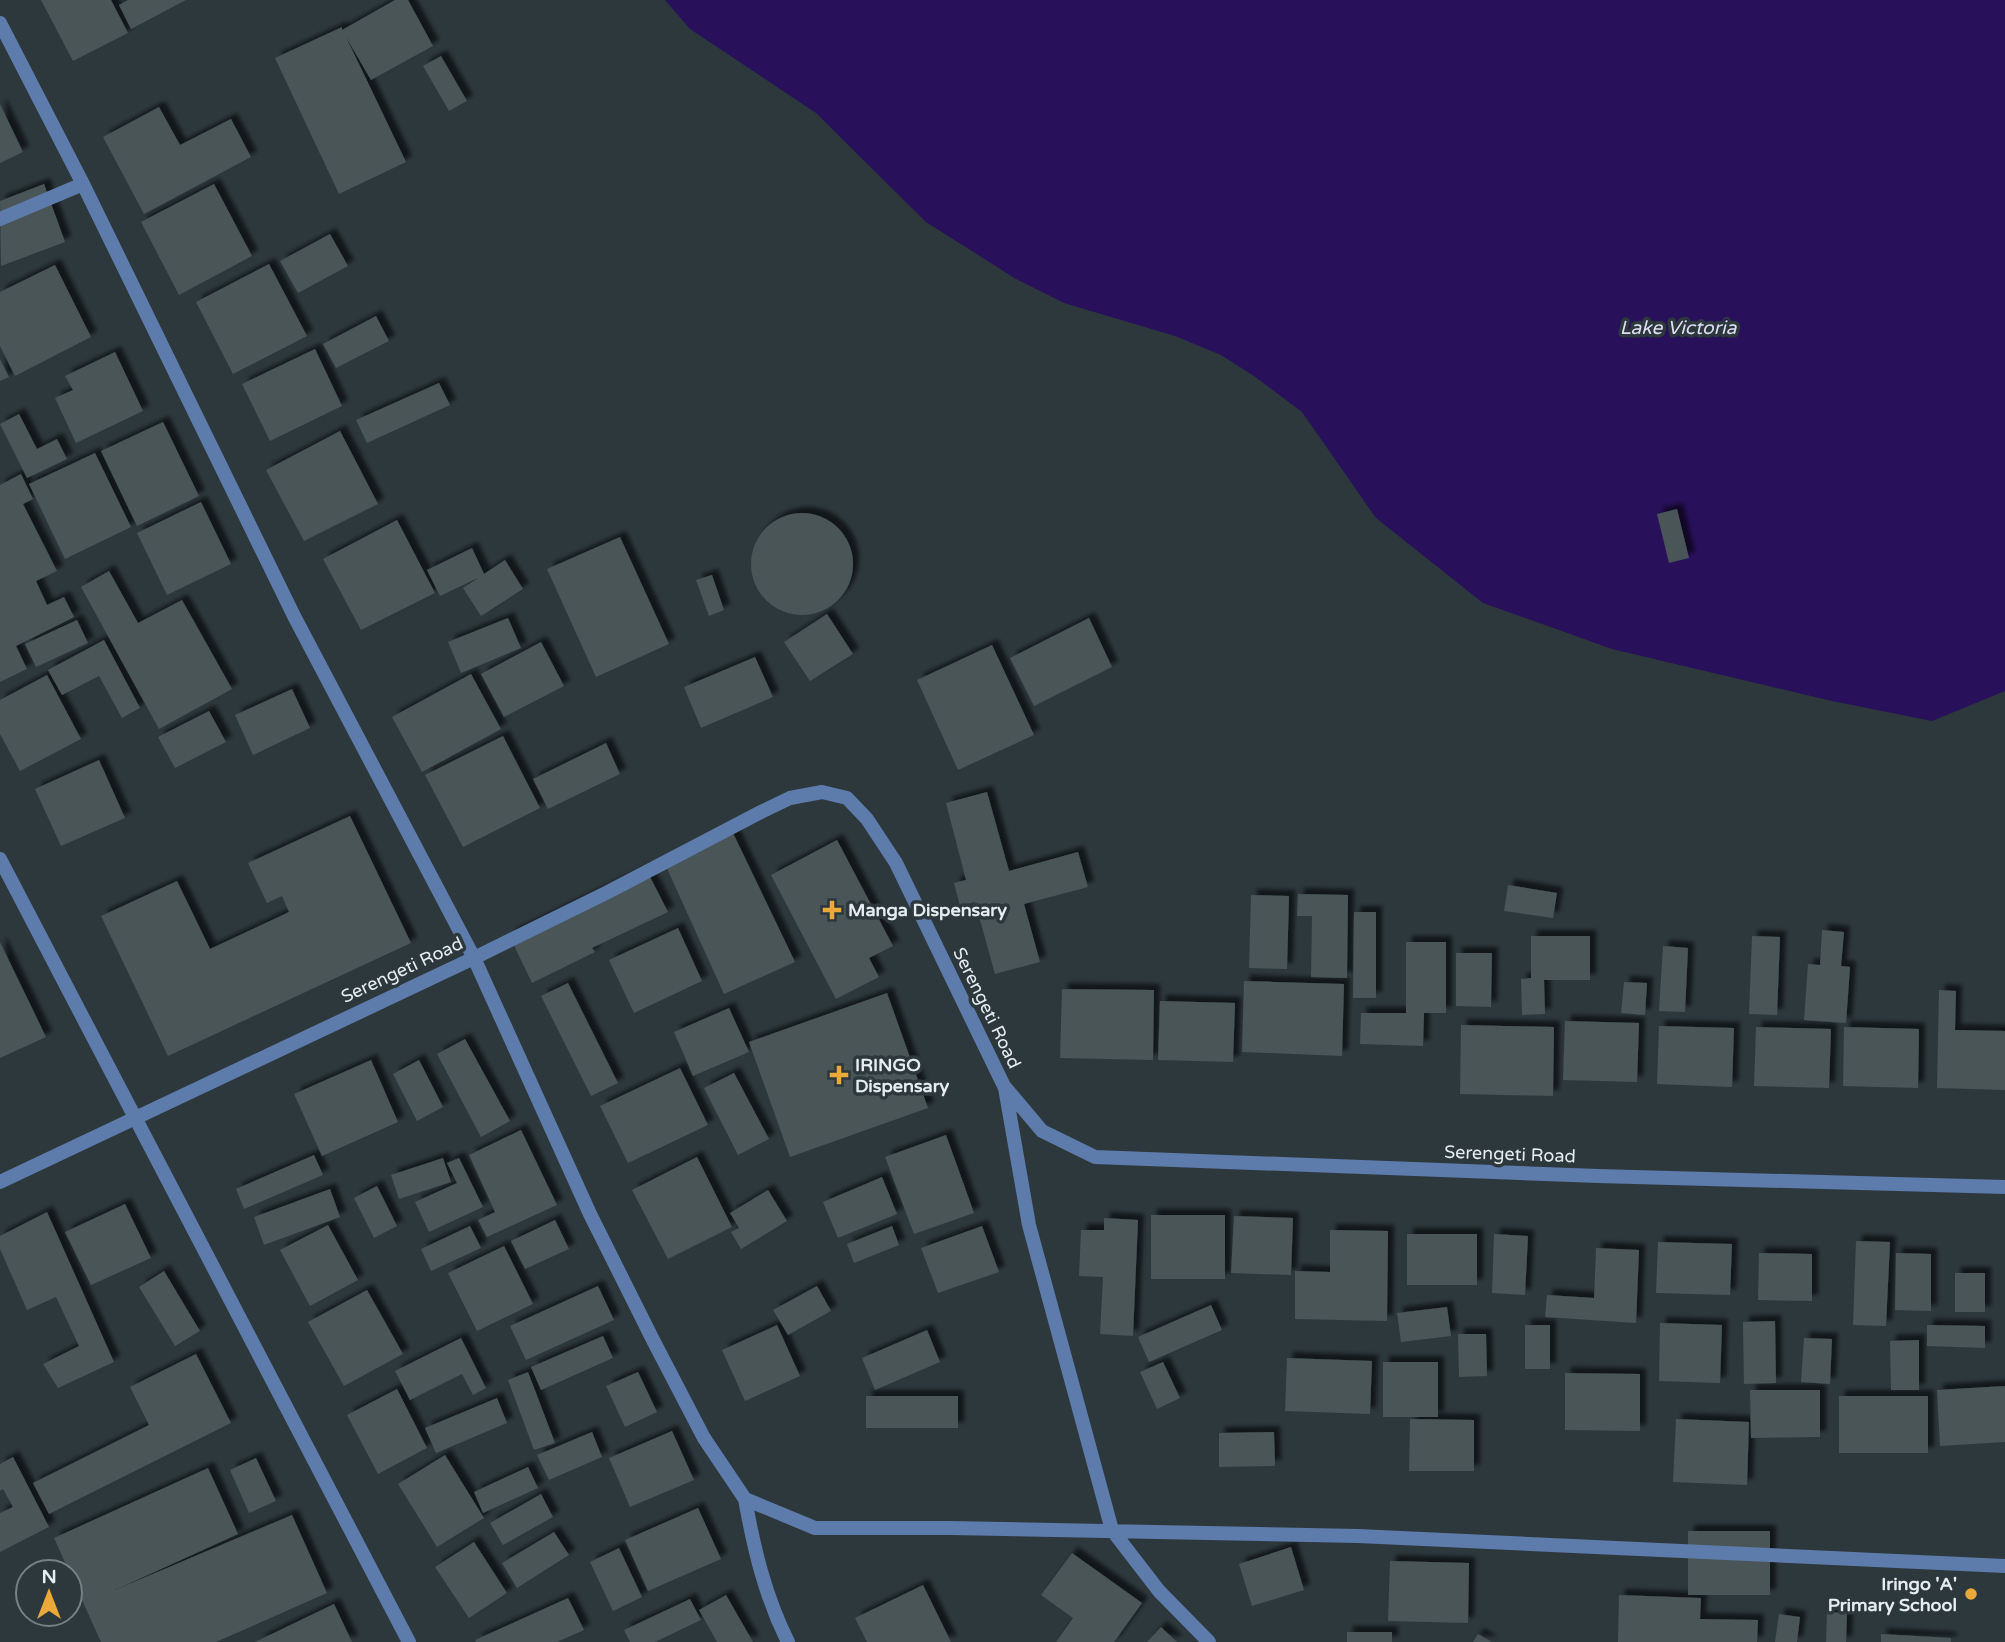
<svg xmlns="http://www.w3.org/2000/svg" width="2005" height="1642" viewBox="0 0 2005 1642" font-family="'Varela Round',sans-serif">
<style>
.water{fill:#28105b}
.building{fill:#485556;filter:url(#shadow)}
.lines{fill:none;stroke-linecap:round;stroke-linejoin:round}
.minor{stroke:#5d7bab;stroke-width:14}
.poi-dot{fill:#eba939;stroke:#2d383d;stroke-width:2.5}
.labels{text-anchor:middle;stroke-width:7;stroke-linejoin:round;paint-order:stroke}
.poi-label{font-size:18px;font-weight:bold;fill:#e6edf0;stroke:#2d383d;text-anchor:start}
.street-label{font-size:18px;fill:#e6edf0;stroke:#2d383d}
.water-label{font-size:19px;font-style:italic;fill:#dfddf4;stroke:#2d383d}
</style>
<defs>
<filter id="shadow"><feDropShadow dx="6" dy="-6" stdDeviation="2" flood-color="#0009"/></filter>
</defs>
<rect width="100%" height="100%" fill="#2d383d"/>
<path class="water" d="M665,0H2005V691L1932,721L1832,701L1612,649L1483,603L1376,518L1302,412L1254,376L1221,355L1175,336L1064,303L1016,279L926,222L816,113L690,29Z"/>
<path class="building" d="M41,0H111L128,33L73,61Z
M128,0H186L131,29L119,5Z
M395,0H408L433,46L371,80L346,37L406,162L339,194L275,58L342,27V30Z
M441,56L467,101L449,111L423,66Z
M0,104L23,152L0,163Z
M159,107L180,145L231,119L251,157L144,214L103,137Z
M44,184L65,242L1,266L0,201Z
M214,184L252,256L179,295L141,222Z
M330,234L348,266L298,293L280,261Z
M269,264L307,336L233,374L196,302Z
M55,265L91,337L15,376L0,346V292Z
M376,316L389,341L336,368L323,344Z
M315,349L342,406L270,441L242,384Z
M115,352L143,411L76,443L55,398L73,390L65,376Z
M0,359L9,377L0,381Z
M439,383L450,405L367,443L356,420Z
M19,414L37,449L57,439L67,459L27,478L0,424Z
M163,422L199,496L137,526L101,451Z
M340,431L378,504L304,541L266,470Z
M95,453L131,527L65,559L29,484Z
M21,474L33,499L23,504L57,571L36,581L47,605L64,597L74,617L16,646L27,669L0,682V485Z
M201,502L231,564L167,595L137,533Z
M1677,509L1689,558L1669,563L1657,514Z
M751 564a51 51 0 1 1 102 0a51 51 0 1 1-102 0Z
M397,520L435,593L361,630L323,559Z
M620,537L669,644L596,677L547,569Z
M472,548L484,574L505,560L523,589L481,616L463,588L478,578L440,596L427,570Z
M109,571L138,623L182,600L232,689L159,729L81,587Z
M712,575L724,610L709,616L696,580Z
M827,614L853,654L810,681L784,642Z
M508,618L521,648L461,673L448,642Z
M1089,618L1112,667L1034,706L1010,658Z
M77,620L88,643L36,667L25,644Z
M104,640L140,708L122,718L99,676L62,695L48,670Z
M541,642L564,686L504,717L481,674Z
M992,645L1034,735L958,770L917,680Z
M755,657L773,697L701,728L684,687Z
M471,674L501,729L422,772L392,717Z
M47,675L81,739L20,771L0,734V700Z
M292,689L310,728L253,755L235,715Z
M209,711L226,742L175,768L158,737Z
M503,736L540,808L463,847L425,775Z
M606,743L620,774L548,809L533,779Z
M99,760L125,818L61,846L35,789Z
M987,792L1009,871L1078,852L1088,887L1024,904L1040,962L995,974L975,902L960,906L954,883L966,880L946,803Z
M350,816L411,943L168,1056L101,916L177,881L210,949L289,912L282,896L267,903L248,863Z
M733,833L795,962L724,994L665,864Z
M837,840L893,946L869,958L879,977L836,999L771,875Z
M646,869L668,912L592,948L595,952L532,983L509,935Z
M1508,885L1557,893L1553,918L1504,911Z
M1298,894L1348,895L1347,978L1311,977L1312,916H1297Z
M1251,895L1289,896L1287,969L1249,968Z
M1354,912H1376V998H1353Z
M678,928L702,981L634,1013L609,960Z
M1822,930L1844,932L1841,966L1850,967L1846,1023L1804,1020L1808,964L1820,965Z
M1531,936H1590V980H1544L1545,1014L1522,1015L1521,979L1531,978Z
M1752,936L1780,937L1777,1015L1749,1014Z
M0,942L46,1037L0,1058Z
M1406,942H1446V1013H1424L1423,1046L1360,1044L1361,1013H1406Z
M1663,946L1688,948L1685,1012L1659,1011Z
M1456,953H1492L1491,1007L1456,1006Z
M1244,981L1344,984L1342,1056L1242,1052Z
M1624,982L1647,983L1645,1015L1621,1013Z
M568,983L618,1083L591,1096L541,996Z
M1062,989L1154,990L1153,1060L1060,1058Z
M1939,990L1956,991L1955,1030L2005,1031V1090L1937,1088Z
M887,993L928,1108L790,1157L749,1042Z
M1160,1001L1235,1003L1233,1062L1158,1060Z
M729,1008L749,1052L693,1076L674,1032Z
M1565,1021L1639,1023L1637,1082L1563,1080Z
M1461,1025L1554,1027L1553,1096L1460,1094Z
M1659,1026L1734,1028L1732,1087L1657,1084Z
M1756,1027L1831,1029L1829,1088L1754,1086Z
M1844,1027L1919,1029L1918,1088L1843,1086Z
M465,1039L510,1121L481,1137L437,1054Z
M371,1060L398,1122L322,1156L294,1094Z
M419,1060L443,1107L417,1121L393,1074Z
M680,1068L708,1125L628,1163L600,1106Z
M734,1073L769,1139L738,1155L704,1088Z
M521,1130L557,1205L487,1237L478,1220L495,1212L469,1155Z
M946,1135L974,1213L914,1234L885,1157Z
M314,1155L323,1175L244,1209L236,1189Z
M697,1157L732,1227L668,1259L632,1190Z
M443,1158L451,1182L399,1199L391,1175Z
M459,1158L483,1207L429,1232L415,1202L457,1183L447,1163Z
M882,1177L897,1214L838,1238L823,1202Z
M377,1186L397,1226L374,1238L354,1198Z
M330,1189L340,1217L264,1245L254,1217Z
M768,1190L787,1221L741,1249L731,1232L739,1228L730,1213Z
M125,1204L151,1258L91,1285L65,1232Z
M47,1212L114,1362L58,1388L43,1364L79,1346L56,1297L27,1310L0,1249V1236Z
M1151,1215H1225V1279H1151Z
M1234,1216L1293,1218L1291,1275L1231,1273Z
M1104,1218L1138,1220L1133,1336L1100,1334L1103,1277L1079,1276L1081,1230H1104Z
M555,1220L569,1249L525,1269L511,1241Z
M328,1225L358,1280L310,1306L280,1250Z
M470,1226L481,1248L431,1271L421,1249Z
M892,1226L899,1245L854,1263L847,1244Z
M982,1226L999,1272L938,1293L921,1248Z
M1330,1230L1388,1231L1387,1321L1295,1319V1271L1330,1272Z
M1407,1234H1477V1285H1407Z
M1494,1234L1528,1236L1525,1295L1492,1293Z
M1856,1241L1890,1242L1886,1326L1853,1325Z
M1658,1242L1732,1244L1730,1295L1656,1293Z
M504,1246L533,1304L477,1331L448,1273Z
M1596,1248L1639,1250L1636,1323L1545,1317L1547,1295L1594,1298Z
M1759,1253L1812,1254V1301L1758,1300Z
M1896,1253L1931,1254V1311L1895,1310Z
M164,1271L200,1331L175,1346L139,1287Z
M1955,1273H1985V1312H1955Z
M598,1286L614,1320L526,1360L510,1326Z
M817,1286L831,1311L788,1335L773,1310Z
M367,1290L403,1354L344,1386L308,1322Z
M1211,1305L1222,1330L1149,1362L1138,1337Z
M1447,1307L1451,1336L1401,1342L1397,1313Z
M1775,1321L1776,1383L1744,1384L1743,1322Z
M1660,1323L1722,1325L1720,1383L1659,1381Z
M777,1325L800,1376L745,1401L722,1350Z
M1525,1325H1550V1369H1525Z
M1927,1325L1985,1326V1348L1927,1346Z
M927,1330L940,1362L875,1390L862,1358Z
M1458,1334H1486L1487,1376L1459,1377Z
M603,1336L613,1358L541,1390L531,1367Z
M461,1338L486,1388L473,1395L462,1374L410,1400L395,1371Z
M1804,1338L1832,1339L1830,1384L1801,1382Z
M1919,1340V1390H1891L1890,1341Z
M196,1354L231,1423L49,1514L33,1483L149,1425L130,1387Z
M1287,1358L1372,1361L1370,1414L1285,1411Z
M1163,1362L1180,1398L1157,1409L1140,1372Z
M1383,1362H1438V1417H1383Z
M528,1372L555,1443L534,1450L508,1380Z
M638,1372L657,1412L625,1427L606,1386Z
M1565,1373L1640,1374V1431L1565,1430Z
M2005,1386V1442L1940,1446L1937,1390Z
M397,1389L427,1448L378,1474L347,1415Z
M1750,1390H1820V1437L1751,1438Z
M866,1396H958V1428H866Z
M1839,1396H1928V1453H1839Z
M497,1398L507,1423L436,1453L425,1428Z
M1410,1419L1474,1420V1471H1409Z
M1676,1419L1749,1422L1747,1485L1673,1482Z
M672,1431L694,1480L630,1507L609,1458Z
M592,1432L602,1457L549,1480L537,1455Z
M1274,1432L1275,1466L1219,1467V1433Z
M445,1455L484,1518L437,1547L398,1484Z
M13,1457L49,1527L0,1552V1513L13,1507L3,1489L0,1491V1464Z
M256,1458L276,1501L249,1513L230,1470Z
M528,1467L538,1488L483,1513L474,1492Z
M208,1468L238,1534L115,1590L292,1515L327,1593L216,1642H101L54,1538Z
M541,1494L553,1517L503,1545L490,1523Z
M698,1508L721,1559L648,1591L625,1540Z
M1688,1531H1770V1595H1688Z
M554,1532L569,1555L517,1588L502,1563Z
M474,1542L507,1593L469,1618L435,1567Z
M1291,1547L1304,1590L1252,1606L1239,1564Z
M619,1548L642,1597L613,1611L590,1562Z
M1072,1553L1142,1603L1114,1642H1056L1073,1618L1041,1595Z
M1390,1561L1469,1563L1468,1623L1388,1621Z
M923,1585L951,1642H867L855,1618Z
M726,1595L753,1642H717L699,1610Z
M1619,1595L1701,1598L1700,1619L1758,1620L1757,1642H1618Z
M568,1598L584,1630L557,1642H476L475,1640Z
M690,1599L701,1620L655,1642H630L624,1630Z
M334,1604L352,1642H255Z
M1827,1612L1847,1613L1846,1642H1826Z
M1779,1614L1800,1617L1797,1642H1775Z
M1161,1627L1177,1642H1147Z
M1347,1632H1392V1642H1347Z
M1478,1634L1492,1642H1473Z
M1881,1634L1951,1638V1642H1881Z"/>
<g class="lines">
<path class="minor" d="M0,23L83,184L294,616L474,958L590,1214L653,1340L704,1438L745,1499L815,1528H950L1358,1536L2005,1566
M0,219L83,184
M0,859C138,1119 271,1382 409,1642
M1005,1088L1029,1225L1112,1530L1159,1591L1209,1642
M0,1182L474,958L608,892L761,812L790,798L822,792L847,798L867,819L896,863L1004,1086L1042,1131L1095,1157L1598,1176L2005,1187
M745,1499C754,1549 765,1596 788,1642"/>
</g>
<g class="poi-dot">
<path d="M828.5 899.5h7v7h7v7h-7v7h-7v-7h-7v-7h7z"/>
<path d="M835.5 1064.5h7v7h7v7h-7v7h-7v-7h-7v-7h7z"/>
<circle cx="1971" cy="1594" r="7"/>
</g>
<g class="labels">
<g class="poi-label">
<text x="848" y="916">Manga Dispensary</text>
<text x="855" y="1071">IRINGO<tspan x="855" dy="21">Dispensary</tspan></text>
<text x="1957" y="1590" text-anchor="end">Iringo 'A'<tspan x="1957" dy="21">Primary School</tspan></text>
</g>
<g class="street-label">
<text transform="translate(402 970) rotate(-25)" y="6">Serengeti Road</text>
<text transform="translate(987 1008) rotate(64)" y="6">Serengeti Road</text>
<text transform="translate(1510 1154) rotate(2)" y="6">Serengeti Road</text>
</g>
<g class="water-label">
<text x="1678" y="334">Lake Victoria</text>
</g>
</g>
<g transform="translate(49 1593)"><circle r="33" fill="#2d383d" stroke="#778085" stroke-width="2"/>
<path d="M0-5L12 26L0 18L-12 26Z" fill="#eba939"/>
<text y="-10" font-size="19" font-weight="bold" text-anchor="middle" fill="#e6edf0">N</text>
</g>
</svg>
